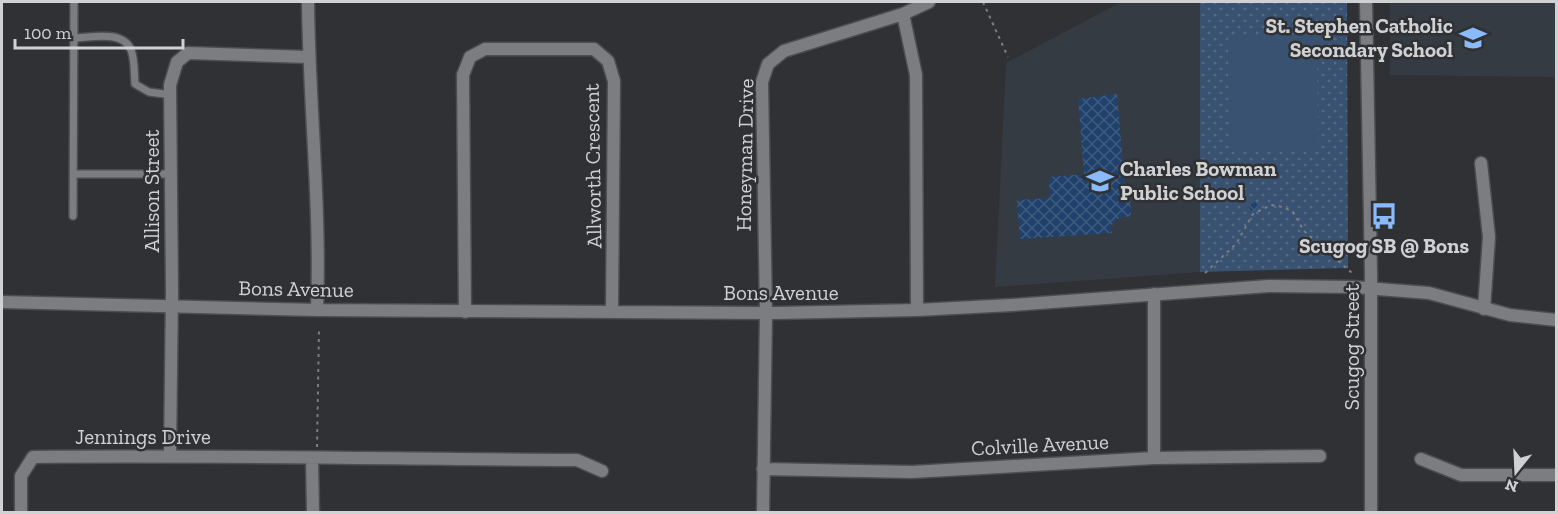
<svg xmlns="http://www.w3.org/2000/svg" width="1558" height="514" viewBox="0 0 1558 514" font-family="'Zilla Slab',serif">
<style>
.built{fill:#353b42}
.grass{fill:url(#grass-dots)}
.garden{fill:#3a5271}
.building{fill:url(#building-cross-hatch)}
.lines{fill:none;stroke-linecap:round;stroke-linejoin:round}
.service-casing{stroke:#4b4d4f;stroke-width:10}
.minor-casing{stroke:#4b4d4f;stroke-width:15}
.tertiary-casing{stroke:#4b4d4f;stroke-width:15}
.path{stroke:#7d7e81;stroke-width:2;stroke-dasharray:3 4.5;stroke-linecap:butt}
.service{stroke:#7b7d80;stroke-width:7}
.minor{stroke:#7b7d80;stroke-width:12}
.tertiary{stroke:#7b7d80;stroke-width:12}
.labels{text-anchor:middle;stroke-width:5;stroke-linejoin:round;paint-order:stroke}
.poi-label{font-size:21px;font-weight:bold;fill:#d0d1d3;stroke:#2f3134;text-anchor:end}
.street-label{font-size:21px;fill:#d0d1d3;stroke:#2f3134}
</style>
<defs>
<pattern id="grass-dots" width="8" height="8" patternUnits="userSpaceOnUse" patternTransform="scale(1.5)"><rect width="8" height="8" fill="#3a5271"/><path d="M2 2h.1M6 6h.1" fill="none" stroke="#556a84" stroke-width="1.8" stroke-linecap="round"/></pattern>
<pattern id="building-cross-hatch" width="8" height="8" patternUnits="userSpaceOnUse" patternTransform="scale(1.5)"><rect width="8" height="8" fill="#20416b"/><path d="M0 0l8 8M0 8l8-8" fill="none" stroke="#3f5b7f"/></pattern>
</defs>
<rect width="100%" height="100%" fill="#2f3134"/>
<path class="built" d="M1121,2H1200V272L995,287L1006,63Z
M1390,2H1556V77L1390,75Z"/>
<path class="grass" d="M1200,2H1347L1348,268L1200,272Z"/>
<path class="garden" d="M1228,35H1317L1318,150H1229Z"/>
<path class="building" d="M1117,94L1125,188H1130L1131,216L1119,218L1112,225V233L1020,239L1017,200L1050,198L1049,177L1084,174L1078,99Z
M1255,202L1259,207L1252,212L1248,206Z"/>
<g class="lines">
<defs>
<path id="service" d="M73,38C89,38 123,29 131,50C135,60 134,73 135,84L149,92L172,95
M74,174H171
M73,216L74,2"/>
<path id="minor" d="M308,2C309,104 321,207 317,310
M903,14L916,75L917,310
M1481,163L1489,237L1484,309
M2,302L317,310L777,313L917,310L1012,305L1269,286L1353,287L1429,293L1510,315L1556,320
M465,312L463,75L470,57L485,49H594L608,61L614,81L612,312
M170,455L172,290L170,85L177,62L188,53L308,57
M312,458L313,512
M1154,458V294
M1421,459L1461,475H1556
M763,469L912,472L1154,458L1320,456
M21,512V476L33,457C215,455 395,459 577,460L602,471
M763,512L766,313L762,82L768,64L784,51L903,14L929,2"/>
<path id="tertiary" d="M1366,2L1371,273V512"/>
</defs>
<use href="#service" class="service-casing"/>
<use href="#minor" class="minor-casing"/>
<use href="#tertiary" class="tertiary-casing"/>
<path class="path" d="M983,2L1008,57
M1205,273L1236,244L1253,214L1271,205L1283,207L1293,212L1304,231L1352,273
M317,447L319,329"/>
<use href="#service" class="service"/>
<use href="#minor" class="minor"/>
<use href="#tertiary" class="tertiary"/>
</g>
<defs>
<symbol id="school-bare" viewBox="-9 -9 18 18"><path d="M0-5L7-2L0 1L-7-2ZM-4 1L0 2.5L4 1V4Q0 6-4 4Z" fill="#88bafc" stroke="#2f3134" stroke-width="2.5" paint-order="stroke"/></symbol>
<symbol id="bus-bare" viewBox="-9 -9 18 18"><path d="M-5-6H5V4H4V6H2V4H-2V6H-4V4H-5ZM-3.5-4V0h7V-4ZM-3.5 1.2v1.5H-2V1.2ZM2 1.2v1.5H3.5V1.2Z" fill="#88bafc" stroke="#2f3134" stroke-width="2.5" paint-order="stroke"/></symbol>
</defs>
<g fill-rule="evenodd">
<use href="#school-bare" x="1454" y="19" width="38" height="38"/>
<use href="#school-bare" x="1081" y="162" width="38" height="38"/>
<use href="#bus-bare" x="1365" y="197" width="38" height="38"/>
</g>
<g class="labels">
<g class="poi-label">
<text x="1453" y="33">St. Stephen Catholic<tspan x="1453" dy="24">Secondary School</tspan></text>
<text x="1120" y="176" text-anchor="start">Charles Bowman<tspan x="1120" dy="24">Public School</tspan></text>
<text x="1384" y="253" text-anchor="middle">Scugog SB @ Bons</text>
</g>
<g class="street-label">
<text transform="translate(745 155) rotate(-89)" y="7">Honeyman Drive</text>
<text transform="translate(593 166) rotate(-91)" y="7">Allworth Crescent</text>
<text transform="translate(152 191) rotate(-90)" y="7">Allison Street</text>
<text transform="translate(296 289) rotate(1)" y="7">Bons Avenue</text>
<text x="781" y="300">Bons Avenue</text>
<text transform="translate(1352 347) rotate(-90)" y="7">Scugog Street</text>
<text x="143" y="444">Jennings Drive</text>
<text transform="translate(1040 445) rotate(-3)" y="7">Colville Avenue</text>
</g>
</g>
<rect width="1558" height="514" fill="none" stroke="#d0d1d3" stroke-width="6"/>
<g transform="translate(1516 472) rotate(198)" stroke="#2f3134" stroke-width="4.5" paint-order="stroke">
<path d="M0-4.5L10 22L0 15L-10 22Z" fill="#d0d1d3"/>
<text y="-9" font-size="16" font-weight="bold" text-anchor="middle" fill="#d0d1d3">N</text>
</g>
<path d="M15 39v9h168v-9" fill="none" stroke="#d0d1d3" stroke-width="3"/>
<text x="24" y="39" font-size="18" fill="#d0d1d3" stroke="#2f3134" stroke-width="4.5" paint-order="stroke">100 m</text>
</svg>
